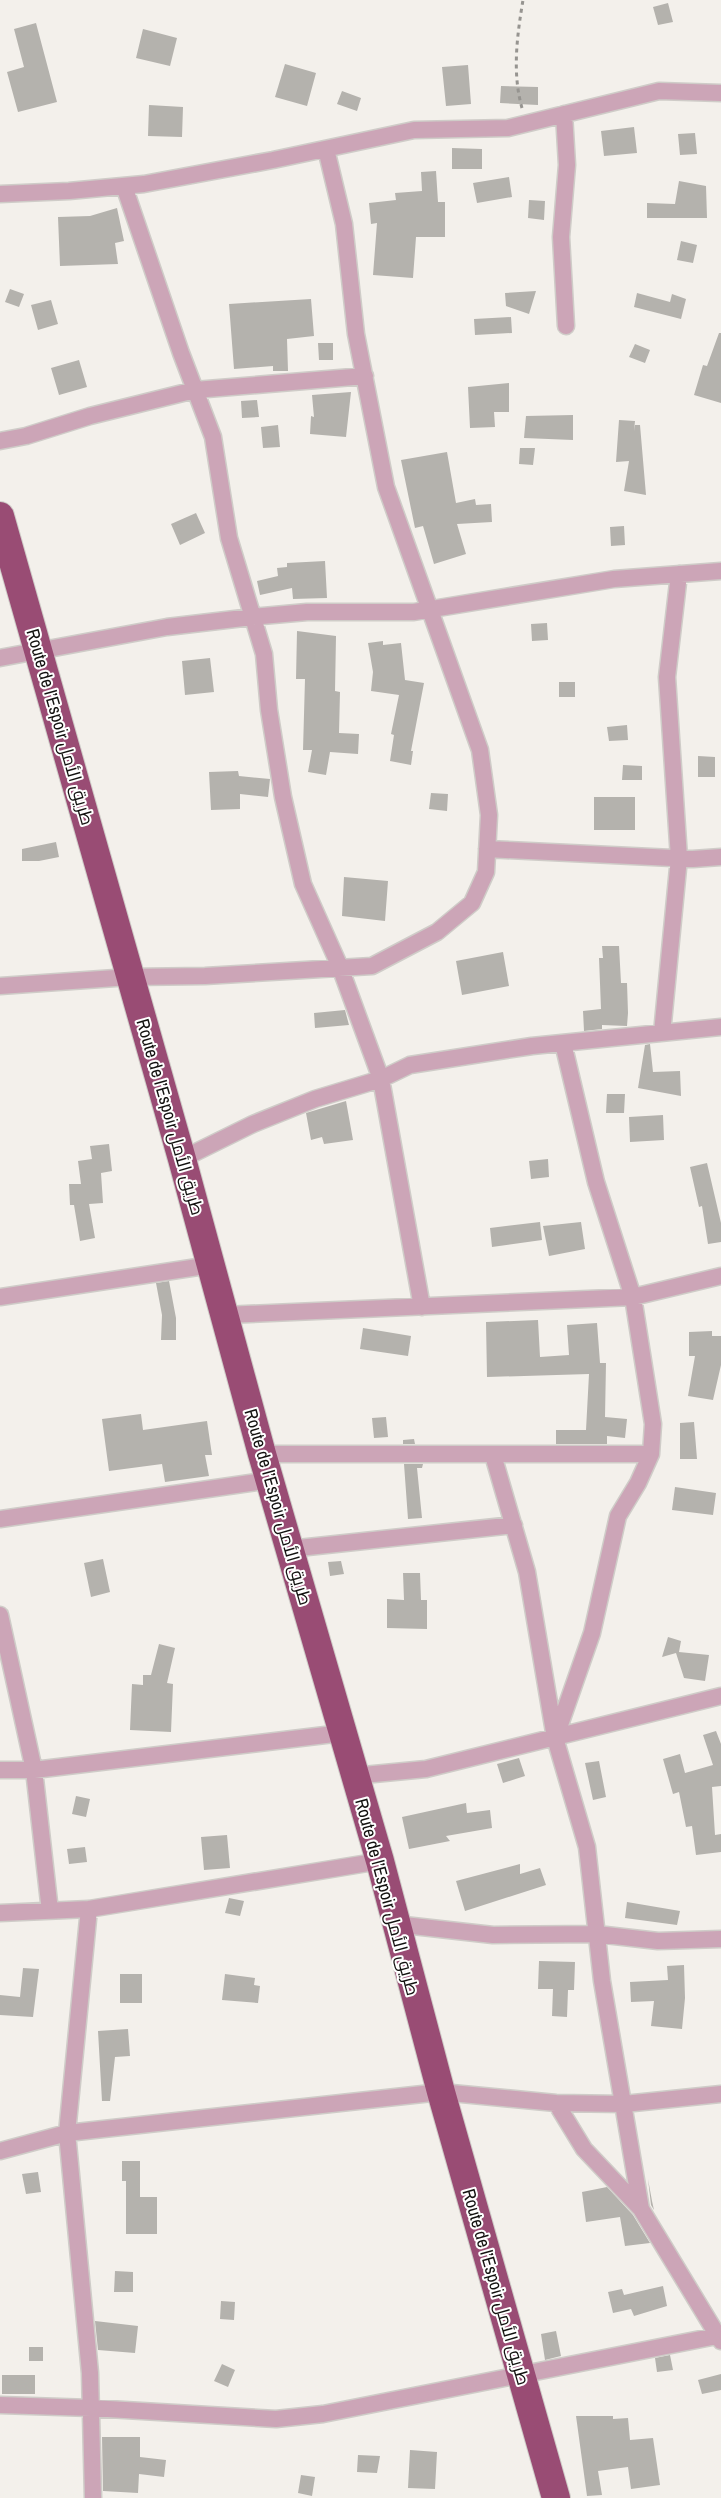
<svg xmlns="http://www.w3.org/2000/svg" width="721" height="2498" viewBox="0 0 721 2498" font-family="'Archivo Narrow',Cairo,sans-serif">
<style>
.building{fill:#b4b2ad}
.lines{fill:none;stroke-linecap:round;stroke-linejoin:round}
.street-casing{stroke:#cfccc8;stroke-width:19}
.highway-casing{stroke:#cfccc8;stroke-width:30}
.path{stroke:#969490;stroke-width:3;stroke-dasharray:4 4;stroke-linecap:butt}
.street{stroke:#cca5b7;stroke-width:16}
.highway{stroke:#994c74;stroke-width:28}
.labels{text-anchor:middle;stroke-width:4;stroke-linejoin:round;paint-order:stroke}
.street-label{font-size:18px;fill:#12110f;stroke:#fff}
</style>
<rect width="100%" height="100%" fill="#f3f0eb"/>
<path class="building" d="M668,3L673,22L658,25L653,7Z
M36,23L57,102L18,112L7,72L24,67L14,29Z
M143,29L177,38L170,66L136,58Z
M285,64L316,73L307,106L275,97Z
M468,65L471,104L446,106L442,67Z
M501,86L538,87V105L500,103Z
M342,91L361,98L357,111L337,104Z
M149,105L183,107L182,137L148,136Z
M634,127L637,153L604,156L601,131Z
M695,133L697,154L680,155L678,134Z
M452,148L482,149V169H452Z
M436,171L438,202H445V237H416L413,278L373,275L377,223L371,224L369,203L396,200L395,193L422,191L421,172Z
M509,177L512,197L477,203L473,183Z
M679,181L706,186L707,218H647V203L675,204Z
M529,200L545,201L544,220L528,218Z
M117,208L124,241L115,243L118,264L60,266L58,217L90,216Z
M681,241L697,245L693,263L677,260Z
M10,289L24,294L19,307L5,302Z
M536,291L529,314L506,306L505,293Z
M637,293L670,302L672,294L686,299L681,319L634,307Z
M311,299L314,336L287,339L288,371H273V366L234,369L229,304Z
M51,300L58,324L38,330L31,305Z
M511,317L512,333L475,335L474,319Z
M719,333H721V403L694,395L703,365L707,366Z
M318,343H333V360H319Z
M635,344L650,350L645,363L629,357Z
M79,360L87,387L59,395L51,368Z
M509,383V412H494L495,427L470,428L468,387Z
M351,392L346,437L310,434L311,416L314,417L312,395Z
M257,400L259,417L242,418L241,401Z
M573,415V440L524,438L526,416Z
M619,420L635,421L634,431L635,425H640L646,495L624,491L629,461L616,462Z
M278,425L280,447L263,448L261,427Z
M520,448H535L533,465L519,464Z
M447,452L456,503L475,499L476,505L491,504L492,522L457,524L466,554L434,564L423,526L415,528L401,460Z
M196,513L205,533L180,545L171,524Z
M624,526L625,545L611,546L610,527Z
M325,561L327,598L293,599L292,588L260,595L257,581L278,576L277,568L287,567V563Z
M547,623L548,640L532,641L531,624Z
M297,631L336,636L335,691L340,692L339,733L359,734L358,754L330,752L326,775L308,772L312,750H303L305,679H296Z
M383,641V645L401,643L405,680L424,683L411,751H413L411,765L390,761L394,735L391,734L399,695L371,691L373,672L368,643Z
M210,658L214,692L185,695L182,661Z
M559,682H575V697H559Z
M627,725L628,740L609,741L607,727Z
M698,756L715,757V777H698Z
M623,765L642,766V780H622Z
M238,771L239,776L270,779L268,797L240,794V809L211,810L209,772Z
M431,793L448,794L447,811L429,809Z
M594,797H635V830H594Z
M56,842L59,857L39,861H22V849Z
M344,877L388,881L385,921L342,916Z
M602,946H619L621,983H627L628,1013L627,1026L602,1025V1029L584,1031L583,1011L601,1009L599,958H603Z
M503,952L509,986L462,995L456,961Z
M345,1010L349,1025L315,1028L314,1013Z
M650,1044L653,1072L680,1071L681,1096L638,1088L645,1045Z
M607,1094H625L624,1113H606Z
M346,1101L353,1140L324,1144L322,1137L311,1140L306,1113Z
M663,1115L664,1140L630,1142L629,1117Z
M109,1144L112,1171L101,1173L103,1203L89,1204L95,1238L80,1241L74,1205H70L69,1184H81L78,1161L92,1159L90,1146Z
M548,1159L549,1177L531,1179L529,1161Z
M707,1163L721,1223V1242L708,1244L702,1206L699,1207L690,1167Z
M540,1222L542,1240L492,1247L490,1228Z
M581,1222L585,1249L549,1256L543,1226Z
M169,1281L176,1318V1340H161L162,1315L156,1283Z
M538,1320L540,1357L569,1355L567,1325L597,1323L600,1363H606L605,1417L627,1419L625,1438L607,1436V1444H556V1430H586L589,1374L487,1377L486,1322Z
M363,1328L411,1336L408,1356L360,1349Z
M712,1331V1336H721V1365L713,1400L688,1396L695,1356H689V1332Z
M141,1414L143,1430L207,1421L212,1455H205L209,1476L165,1482L162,1464L109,1471L102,1419Z
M386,1417L388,1437L374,1438L372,1418Z
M694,1422L697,1459H680V1423Z
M414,1439L415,1444H403V1440Z
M404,1464H423L422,1468H417L422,1518L408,1519Z
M675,1487L716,1493L713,1515L672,1510Z
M103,1559L110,1592L91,1597L84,1563Z
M341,1561L344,1574L330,1576L328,1562Z
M403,1573H420L421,1600H427V1629L387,1628V1599L404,1600Z
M668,1637L681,1641L679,1652L709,1655L705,1681L684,1678L676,1653L662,1657Z
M159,1644L175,1648L167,1683L173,1684L171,1732L130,1730L132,1684L143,1685V1675H151Z
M716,1731L721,1744V1786L712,1787L715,1835L721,1834V1852L696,1855L692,1826L686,1827L679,1792L673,1794L663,1759L680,1754L685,1773L713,1765L703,1735Z
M519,1758L525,1776L503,1783L497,1764Z
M599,1761L606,1797L593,1800L585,1763Z
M76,1796L90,1799L86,1817L72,1814Z
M466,1803L467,1813L490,1810L492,1828L446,1836L450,1841L409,1849L402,1817Z
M227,1835L230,1868L204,1870L201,1837Z
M85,1847L87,1862L69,1864L67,1849Z
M520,1864V1874L540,1868L546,1885L465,1911L456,1881Z
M229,1898L244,1901L240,1916L225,1913Z
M627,1902L680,1911L677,1925L625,1918Z
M539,1961L575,1962L574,1990H568L567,2017L552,2016L553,1989H538Z
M684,1965L685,1998L682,2029L651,2026L654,2001L631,2002L630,1982L668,1980L667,1966Z
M23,1968L39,1969L33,2017L0,2015V1995L20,1997Z
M120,1974H142V2003H120Z
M225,1974L255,1978L254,1985L260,1986L258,2003L222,2000Z
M128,2029L130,2056L115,2057L110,2101H102L98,2031Z
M122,2161H140V2197H157V2234H126V2181H122Z
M38,2172L41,2192L26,2194L22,2174Z
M648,2179L652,2201L654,2210L651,2205Z
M607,2187L633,2215L650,2243L625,2246L620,2217L586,2222L582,2192Z
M115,2271L133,2272V2292H114Z
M663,2286L667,2306L634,2316L631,2309L613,2313L608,2292L622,2289L624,2295Z
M221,2301L235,2302L234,2320L220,2319Z
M95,2321L138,2326L135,2353L98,2350Z
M556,2331L561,2356L545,2360L541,2334Z
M29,2347H43V2361H29Z
M670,2355L673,2370L657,2372L655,2358Z
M222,2364L235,2370L228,2387L214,2381Z
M721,2374V2390L702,2394L698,2380Z
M2,2375H35V2394H2Z
M576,2416H613V2419L628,2418L630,2440L653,2438L660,2485L631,2489L628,2467L598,2471L602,2495L587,2496Z
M102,2437H140V2457L166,2460L164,2477L139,2474L138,2493L103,2491Z
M410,2450L437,2452L435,2489L408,2488Z
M358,2455L380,2456L377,2473L357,2472Z
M301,2475L315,2477L312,2496L298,2493Z"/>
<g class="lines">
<defs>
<path id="street" d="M564,114L567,165L561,237L566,326
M124,186L181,353L213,437L229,538L264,654L269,710L283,797L303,884L340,967L381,1079L422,1307
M0,194L69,191L144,184L273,160L414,130L508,128L659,91L721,93
M0,441L26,436L90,416L195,390L365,376
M0,658L167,627L252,617L307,612H414L614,579L721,571
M487,849L693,859L721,857
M0,986L130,977L205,976L372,966L437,932L472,903L486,872L489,815L480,750L386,487L356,334L344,224L326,149
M662,1033L679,858L667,677L679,574
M182,1159L253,1124L315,1099L381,1079L410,1065L532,1046L721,1027
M0,1297L211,1265
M225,1315L633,1297L721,1276
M262,1454H651
M493,1455L527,1572L555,1738L587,1847L602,1981L641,2209
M0,1519L271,1480
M289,1549L514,1525
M0,1615L34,1770L50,1911
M556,1736L592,1633L618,1516L638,1483L651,1454L653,1424L633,1297L596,1182L563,1043
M0,1770H34L342,1733
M353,1776L426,1769L721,1696
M89,1909L67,2133L90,2373L93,2498
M0,1913L89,1909L380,1861
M395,1924L493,1935L597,1934L658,1941L721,1939
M556,2103L584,2149L641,2209L721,2341
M0,2151L67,2133L441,2092L556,2103L624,2104L721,2094
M0,2405L91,2408L276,2419L323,2414L721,2335"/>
<path id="highway" d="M0,516L182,1159L262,1454L380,1861L441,2092L556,2498"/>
</defs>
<use href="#street" class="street-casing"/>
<use href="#highway" class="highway-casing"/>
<path class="path" d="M522,108C512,73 517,36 523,0"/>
<use href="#street" class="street"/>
<use href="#highway" class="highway"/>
</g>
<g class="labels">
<g class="street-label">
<text transform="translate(60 727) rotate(74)" y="6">Route de l’Espoir طريق الأمل</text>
<text transform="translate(170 1117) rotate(74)" y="6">Route de l’Espoir طريق الأمل</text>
<text transform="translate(278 1507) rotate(74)" y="6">Route de l’Espoir طريق الأمل</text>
<text transform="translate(387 1897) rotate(75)" y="6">Route de l’Espoir طريق الأمل</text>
<text transform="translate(496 2287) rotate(74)" y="6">Route de l’Espoir طريق الأمل</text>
</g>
</g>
</svg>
